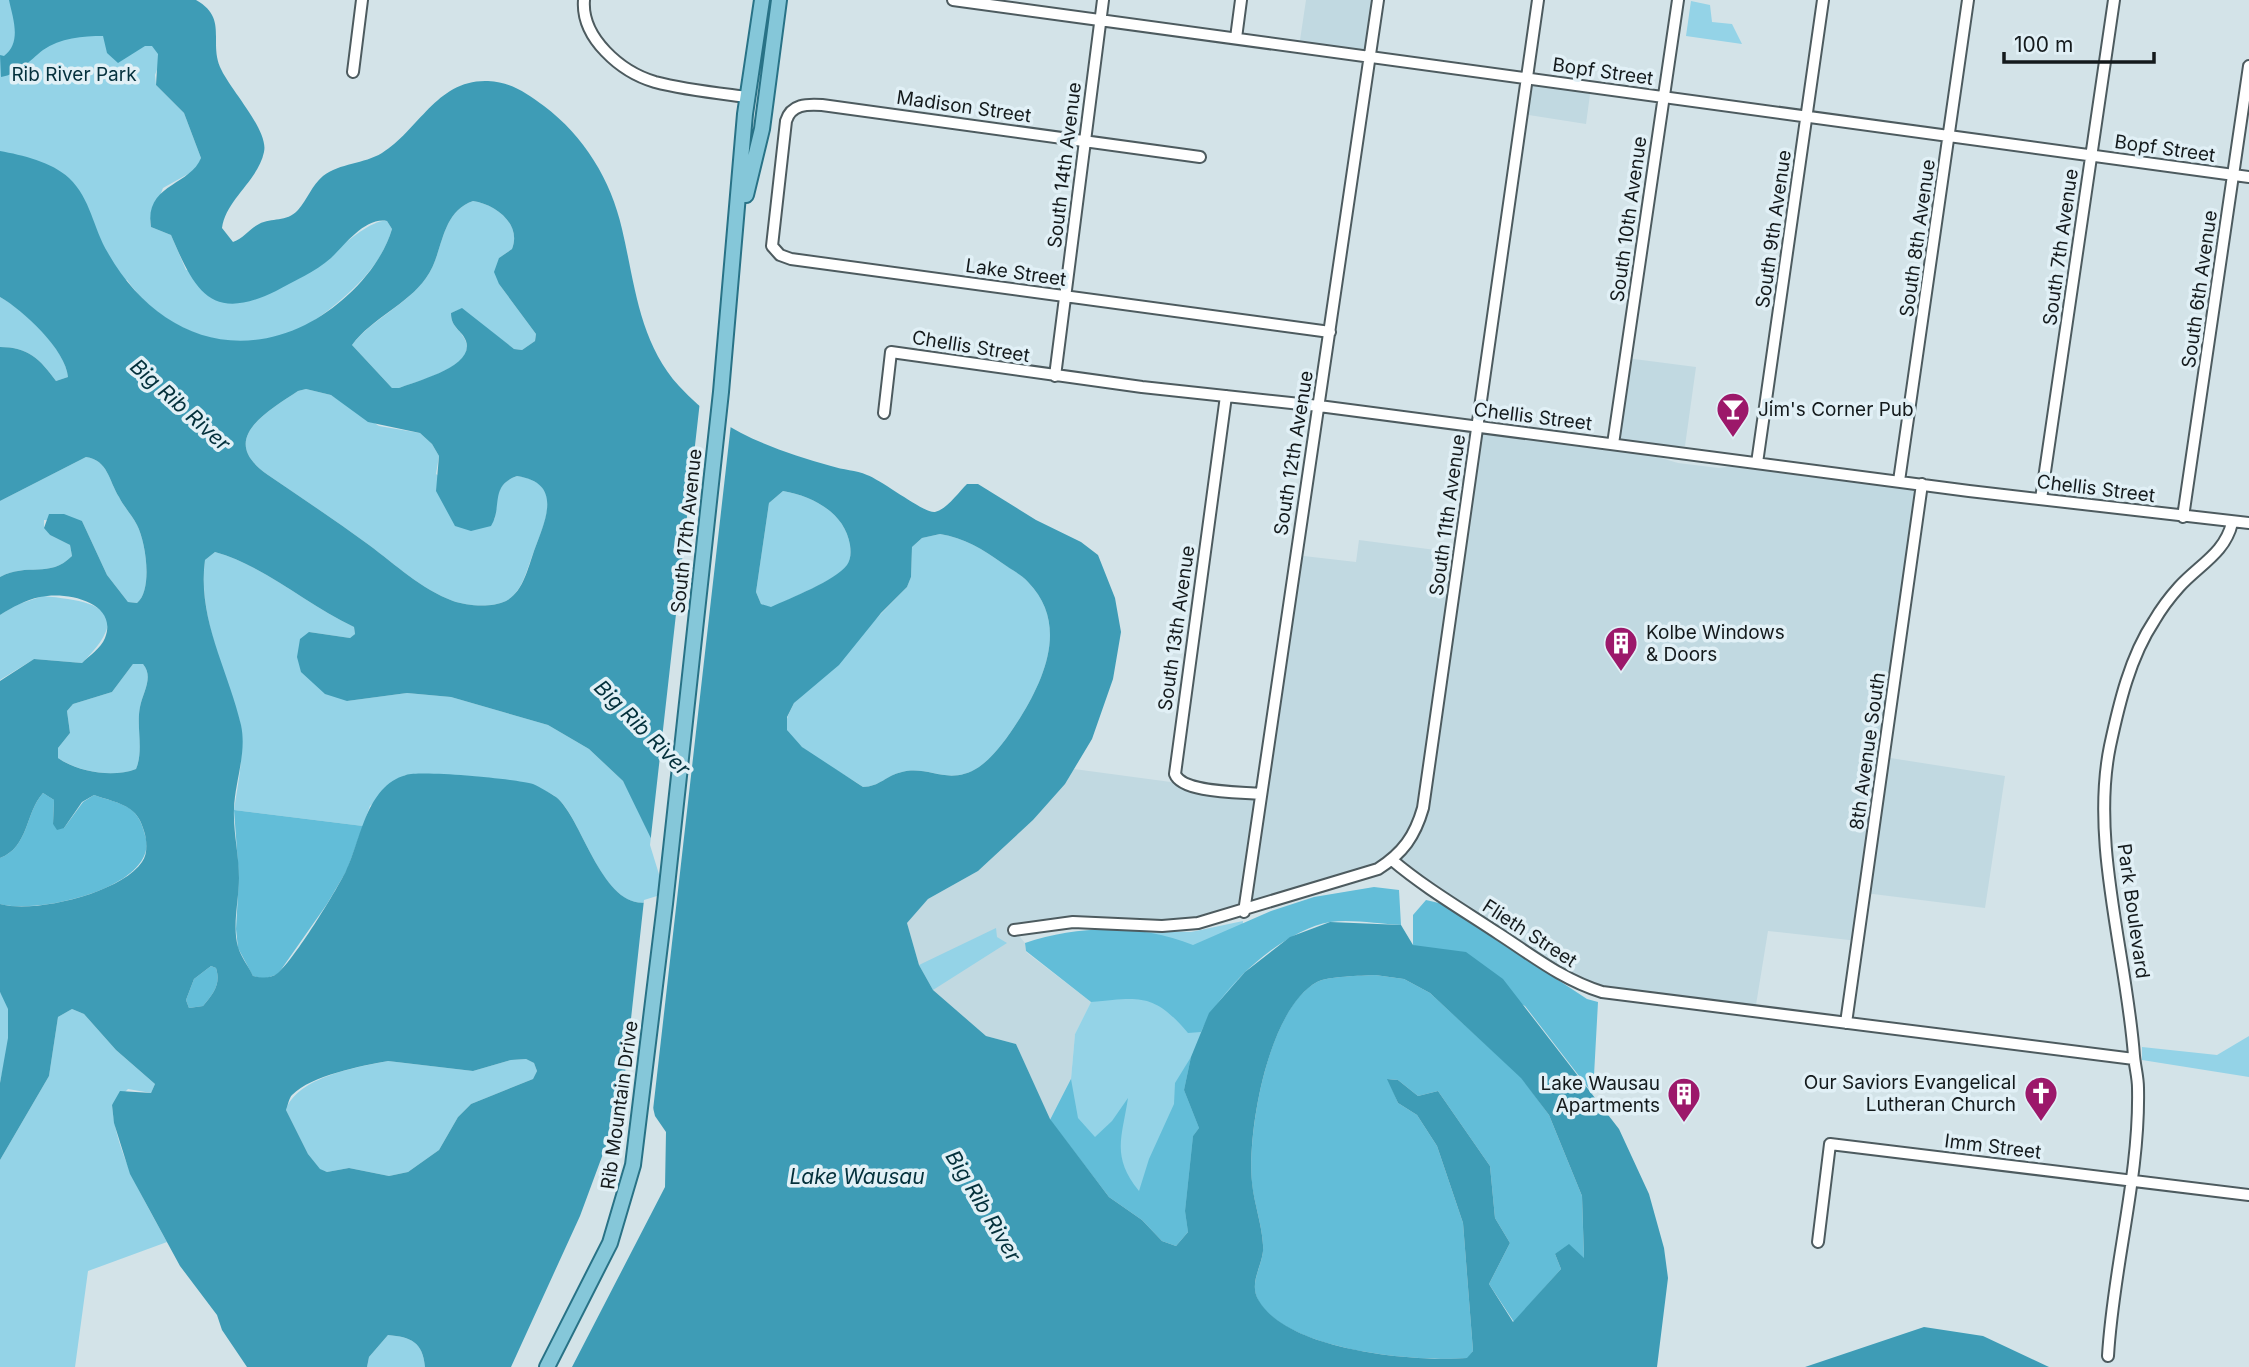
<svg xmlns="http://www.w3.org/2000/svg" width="2249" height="1367" viewBox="0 0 2249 1367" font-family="Inter,sans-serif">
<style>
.built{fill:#c1d9e1}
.green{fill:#94d3e7}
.forest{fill:#62bdd8}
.water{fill:#3e9cb6;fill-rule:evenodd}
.pier{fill:#d3e3e8}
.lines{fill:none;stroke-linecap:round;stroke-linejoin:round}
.minor-casing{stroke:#4d5b5f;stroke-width:14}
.major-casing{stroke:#287286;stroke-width:18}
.minor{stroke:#fff;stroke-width:10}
.major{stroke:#85c7d9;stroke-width:14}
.labels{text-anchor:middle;stroke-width:7;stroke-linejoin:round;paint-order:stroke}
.street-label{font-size:19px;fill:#141a1c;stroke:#e1f0f6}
.park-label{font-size:19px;fill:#05313d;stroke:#e1f0f6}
.poi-label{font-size:19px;fill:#141a1c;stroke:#e1f0f6;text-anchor:start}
.water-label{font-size:21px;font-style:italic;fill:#03303b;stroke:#e1f0f6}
</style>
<rect width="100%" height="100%" fill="#d3e3e8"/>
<path class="built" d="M1306,0H1378L1370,56L1299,47Z
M1527,78L1591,87L1586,124L1522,114Z
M1626,358L1696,367L1685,446L1617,445L1678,463L1719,468L1757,463L1922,484L1884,757L2005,776L1985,908L1865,893L1858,941L1768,931L1755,1011L1622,994L1553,967L1392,860L1198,923L1095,922L1015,931L1025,943L1026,952L1091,1002L1075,1034L1071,1079L1050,1120L1016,1044L986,1036L933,990L919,965L907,923L928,899L978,871L1033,820L1074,769L1260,794L1295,555L1356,562L1359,540L1451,552L1460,549L1477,426L1613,444Z"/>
<path class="green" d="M0,0H157L160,61L155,75L156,85L184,113L201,158L197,169L163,188L150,221L151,227L171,235L186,270C204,272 288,285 298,279C320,267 367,218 387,221L392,229C384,257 365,279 343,298C325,314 302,331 279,338C222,354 160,327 127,280L0,261Z
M1691,1L1710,5L1712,22L1732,24L1742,44L1686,36Z
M473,201C495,204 522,224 512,249L499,258V284L536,334L535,341L522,350L514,349L461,309L451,313C451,328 462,330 466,342C475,367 417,381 399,388H392L352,345C372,319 407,305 426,278C444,254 439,213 473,201Z
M0,297C24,310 66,350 68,377L56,381C40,359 28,347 0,347Z
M306,389L331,395L379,426L420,433L432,444L439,456L436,474L495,519C496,499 496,483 517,476C565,483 545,521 534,551C527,568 523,592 506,601C492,608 467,606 453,601C421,589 396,565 369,545C336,521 302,498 268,475C216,439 267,412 298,391Z
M86,457C108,460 109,481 119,497C124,507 132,515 137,525C146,542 153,590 137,603L128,602L107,575L82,521L44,520V527L50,535L70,545L72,556C49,579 28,562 0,577V501Z
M783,491C813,496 845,513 850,545C851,552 851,560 847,566C835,581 790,598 771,608L761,604L756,592L769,503Z
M940,534C964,538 983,549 1002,563C1011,569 1021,574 1028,582C1068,623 1046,676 1020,718C1009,735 996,755 979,767C948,787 931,765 902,772C887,775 879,787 863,787C845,774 795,749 787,730C784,720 790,712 794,703L907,587L911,577L912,547L922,538Z
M215,552C265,566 307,605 354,627L355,634L350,638L309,632L347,701L407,693L451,697L548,725L589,749L623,781L631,796L661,859L666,884L660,898C604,926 585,819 556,797C527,776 441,773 405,775L370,806L363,826L234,810C238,783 244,756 241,729C240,716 232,704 229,692C217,648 199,607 205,560Z
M43,596C96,601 136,610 82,663L34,659L0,680V615L16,605Z
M133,664H143C154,677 143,692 140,707C136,726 144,751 136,769C113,778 79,772 58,758V748L70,733L67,711L73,704L112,692Z
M1243,921L1238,981L1188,1232L1050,1120L1071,1079L1075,1034L1091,1002L1103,929L1191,932Z
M996,928L997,937L1007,943L933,990L919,965Z
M0,992C19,1014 5,1057 0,1083Z
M72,1009L84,1014L116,1050L155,1084L151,1093L128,1089L112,1105C116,1155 144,1199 167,1242L88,1271L75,1367H0V1160L49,1076L58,1017Z
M2249,1036V1077L2142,1060V1047L2217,1055Z
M526,1059L534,1063L537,1071L533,1079L471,1104L458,1117L439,1150L408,1172L389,1176L349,1168L327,1172L320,1170L308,1154L286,1110C297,1077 357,1067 388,1061L473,1071L511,1060Z
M388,1335C411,1337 423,1342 425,1367H367L369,1357Z"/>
<path class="forest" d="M43,793L54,800L53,824L64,828L83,802L94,795C105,799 119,802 129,808C139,815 142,824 145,835C162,887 36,915 0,904V858C29,847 25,813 43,793Z
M234,810L363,826L347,870L327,904L278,974L264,979L253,976L238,948L236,929L239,877Z
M1374,887L1399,890L1401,925C1379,924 1352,919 1330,922C1282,930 1219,989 1201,1032L1188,1033C1154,993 1141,997 1091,1002L1026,951L1025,943C1079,925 1140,924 1193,945L1271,911L1314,897Z
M1426,900L1443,904L1587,999L1598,1002L1593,1094L1525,1006L1413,945V915Z
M211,966L216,968C221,984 214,993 203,1006L189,1008L186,1000L194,979Z
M1375,975L1404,979L1430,993L1521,1077L1549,1115L1582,1196L1584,1259L1555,1254L1561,1269L1514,1322L1489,1284L1510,1243L1495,1218L1490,1166L1438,1091L1418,1096L1398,1080L1388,1079L1398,1103L1417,1115L1437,1146L1463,1223L1473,1351L1468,1358C1415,1362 1290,1351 1259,1302C1247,1282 1265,1264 1263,1245C1262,1224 1254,1204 1252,1183C1247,1132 1268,1008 1317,982C1328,976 1361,976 1375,975Z
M1191,1057L1184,1090L1199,1128L1193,1136L1185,1211L1188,1232L1176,1246L1162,1241L1142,1220L1109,1197L1050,1120L1071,1079L1078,1118L1095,1137L1112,1121L1128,1098C1122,1138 1111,1156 1139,1191L1149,1159L1174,1104L1175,1083Z"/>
<path class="water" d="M9,0H196C228,18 209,41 220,67C230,90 269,130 264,152C258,181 226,199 222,228L233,242C244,238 249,229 259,224C272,217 286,223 298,210C307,200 312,185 323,176C340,163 364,164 382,153C419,130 437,79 488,81C511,82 526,93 544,106C584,136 611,180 622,229C635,284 639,342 679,386C719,431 775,450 831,466C843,470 856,470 867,475C883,481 925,514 935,512C947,509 958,493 967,484H978L1036,520L1081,542L1098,555L1115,598L1121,632L1113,679L1092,739L1065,784L1033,820L978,871L928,899L907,923L919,965L933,990L986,1036L1016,1044L1050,1119L1109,1197L1142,1220L1162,1241L1176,1246L1188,1232L1185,1211L1193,1136L1199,1128L1184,1090L1191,1057L1209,1013L1245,972L1290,937L1330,922L1401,925L1413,945L1466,952L1503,979L1619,1129L1649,1194L1664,1248L1668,1278L1657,1367H572L665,1187L666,1132L655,1116L651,1099L615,1097L607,1143L580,1216L511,1367H425C423,1342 411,1337 388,1335L369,1357L367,1367H247L222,1330L217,1315L180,1266L130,1174L114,1123L112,1105L120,1091L151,1093L155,1084L116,1050L84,1014L72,1009L58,1017L49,1076L0,1160V1083L8,1038V1009L0,992V904C34,914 121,893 142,862C148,854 147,840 144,831C141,821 138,815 130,809C120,802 105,799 94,795L82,802L64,828L57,830L53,824L54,800L43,793C25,813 29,847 0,858V681L34,659L82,663C89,656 101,648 105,638C119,602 66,591 40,597C25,600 13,607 0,615V577C28,562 49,579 72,556L70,545L50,535L44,528L49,514H64L82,521L107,575L128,602L137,603C153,590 146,542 137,525C132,515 124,507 119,497C109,481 108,460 86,457L0,501V347C28,347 40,359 56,381L68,377C66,350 23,310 0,297V151C22,155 52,162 69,178C91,199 93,228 108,253C150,327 225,364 305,325C343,306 380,269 392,229L387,221C365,217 345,245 331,258C315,272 294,281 276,291C211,323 195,291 171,235L151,227C144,184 190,186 201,158L184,113L156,85L158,54L152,46H145L118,63L107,53L103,36C83,36 60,38 43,50C29,61 19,74 1,77L0,55L4,56C22,42 13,19 9,0ZM473,201C495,204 522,224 512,249L499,258L494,272L499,284L536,334L535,341L522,350L514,349L462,308L451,313C451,328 462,330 466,341C475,367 416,381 399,388H392L352,345C372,318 407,305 426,278C444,254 439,213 473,201ZM306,389L331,395L368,422L420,433L432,444L439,456L436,491L455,526L471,531L491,526C503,507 489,486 517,476C564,483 545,521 534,551C528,568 523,592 506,601C492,608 467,606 453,601C421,589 396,565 369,545C336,521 302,498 268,475C216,439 267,412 298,391ZM783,491C813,496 845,513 850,545C851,552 851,559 847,565C835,581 790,598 771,607L761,604L756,592L769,503ZM940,534C964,538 983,549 1002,563C1010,569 1021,574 1028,582C1068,623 1046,676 1020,718C1009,735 996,755 979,767C948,787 930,765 902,772C887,775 879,787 863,787L802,747L787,730V717L794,703L839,665L881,613L907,587L911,577L912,547L922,538ZM215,552C265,566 307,605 354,627L355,634L350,638L309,632L300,639L297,657L301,672L325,694L347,701L407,693L451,697L548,725L589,749L623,781L661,859L666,884L660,898C605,926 585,820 556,797C550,793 540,787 533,784C516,779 422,770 406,775C366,786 361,840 346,871C335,893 295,958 278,973C270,979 262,978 253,976C249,967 241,957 238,947C232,926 239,900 239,878C239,855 233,832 234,809C235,781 247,753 241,725C228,669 197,619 205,560ZM133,664H143C154,677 143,692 140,707C136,726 144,751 136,769C113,778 78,772 58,758V748L70,733L67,711L73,704L112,692ZM211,966L216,968C221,984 214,993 203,1006L189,1008L186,1000L194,979ZM1375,975L1404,979L1430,993L1521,1078L1549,1115L1582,1196L1584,1258L1569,1244L1555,1254L1561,1269L1513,1322L1489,1284L1510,1243L1495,1218L1490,1166L1438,1091L1418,1096L1398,1080L1387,1079L1398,1103L1417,1115L1437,1146L1463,1223L1473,1351L1467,1358C1415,1362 1289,1351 1259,1301C1247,1282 1265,1264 1263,1245C1262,1224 1254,1204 1252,1182C1247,1132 1268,1009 1317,982C1328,976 1361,976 1375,975ZM526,1059L534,1063L537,1071L533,1079L471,1104L458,1117L439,1150L408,1172L389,1176L349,1168L327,1172L320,1169L308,1154L286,1110C288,1105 289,1098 292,1095C312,1075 361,1066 388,1061L473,1071L511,1060Z
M1924,1327L1983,1336L2049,1367H1805Z"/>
<path class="pier" d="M700,401L731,424L652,1119L648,1102L622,1101L644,900L657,896L662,884L650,845Z"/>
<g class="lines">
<defs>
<path id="minor" d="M584,0C581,38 621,72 655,82C685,90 717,93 748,97
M953,0L2249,177
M1236,38L1241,0
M353,72L362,0
M1200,157L822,105C807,104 791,104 786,121L772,246L780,255L791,259L1330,332
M1055,376L1103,0
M1226,396L1175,774C1182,793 1240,792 1260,794
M884,413L891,352L1142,387L1319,406L1969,491L2249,523
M1613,444L1678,0
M1757,463L1823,0
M1899,481L1968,0
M2041,499L2114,0
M2183,517L2249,66
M1392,860C1425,888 1463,910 1499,934C1533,956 1563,980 1602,992L2134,1059
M1244,912L1378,0
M1014,930L1073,922L1162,926L1198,923L1378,869C1403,853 1415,836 1423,808L1538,0
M1846,1023L1922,484
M1818,1242L1830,1144L2249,1195
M2108,1356C2113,1267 2140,1177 2138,1088C2138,1077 2135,1067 2134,1056C2127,957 2090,843 2110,746C2119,704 2130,657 2154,621C2161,609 2170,597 2179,587C2199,565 2225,553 2232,523"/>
<path id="major" d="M746,195L762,129L779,0
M547,1367L610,1243L633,1165L665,904L721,392L745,114L762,0"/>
</defs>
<use href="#minor" class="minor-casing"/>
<use href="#major" class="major-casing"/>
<use href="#minor" class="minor"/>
<use href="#major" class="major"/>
</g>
<defs>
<symbol id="bar-pin" viewBox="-11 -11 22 30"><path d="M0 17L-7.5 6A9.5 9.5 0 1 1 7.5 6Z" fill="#9c186a" stroke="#e1f0f6"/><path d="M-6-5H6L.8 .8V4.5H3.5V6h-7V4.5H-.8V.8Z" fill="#fff"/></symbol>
<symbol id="building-pin" viewBox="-11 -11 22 30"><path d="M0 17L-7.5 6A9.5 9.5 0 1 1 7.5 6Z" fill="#9c186a" stroke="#e1f0f6"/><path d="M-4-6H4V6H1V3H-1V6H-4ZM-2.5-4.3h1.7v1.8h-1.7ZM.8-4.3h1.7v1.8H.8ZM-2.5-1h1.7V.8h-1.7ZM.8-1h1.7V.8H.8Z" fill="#fff"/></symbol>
<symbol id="church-pin" viewBox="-11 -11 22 30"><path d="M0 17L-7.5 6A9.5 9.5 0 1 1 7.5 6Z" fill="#9c186a" stroke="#e1f0f6"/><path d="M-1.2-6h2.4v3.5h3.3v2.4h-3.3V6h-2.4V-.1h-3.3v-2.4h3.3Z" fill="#fff"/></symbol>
</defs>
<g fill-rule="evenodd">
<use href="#bar-pin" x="1714" y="390" width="38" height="52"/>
<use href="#building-pin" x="1602" y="624" width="38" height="52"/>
<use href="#church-pin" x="2022" y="1074" width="38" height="52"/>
<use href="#building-pin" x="1665" y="1075" width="38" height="52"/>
</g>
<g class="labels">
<g class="street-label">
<text transform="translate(1603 71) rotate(8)" y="7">Bopf Street</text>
<text transform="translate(964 106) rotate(8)" y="7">Madison Street</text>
<text transform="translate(2165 148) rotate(8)" y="7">Bopf Street</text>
<text transform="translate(1064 165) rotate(-83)" y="7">South 14th Avenue</text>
<text transform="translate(1628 219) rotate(-82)" y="7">South 10th Avenue</text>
<text transform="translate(1773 229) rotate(-82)" y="7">South 9th Avenue</text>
<text transform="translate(1917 238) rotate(-82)" y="7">South 8th Avenue</text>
<text transform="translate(2060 247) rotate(-82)" y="7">South 7th Avenue</text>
<text transform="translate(1016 272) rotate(8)" y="7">Lake Street</text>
<text transform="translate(2199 289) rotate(-82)" y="7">South 6th Avenue</text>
<text transform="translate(971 346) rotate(9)" y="7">Chellis Street</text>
<text transform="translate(1533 416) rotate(7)" y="7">Chellis Street</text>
<text transform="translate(1293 453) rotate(-81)" y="7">South 12th Avenue</text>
<text transform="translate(2096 488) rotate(7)" y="7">Chellis Street</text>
<text transform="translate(1447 515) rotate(-82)" y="7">South 11th Avenue</text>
<text transform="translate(686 531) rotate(-84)" y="7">South 17th Avenue</text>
<text transform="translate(1176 628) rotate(-82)" y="7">South 13th Avenue</text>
<text transform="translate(1867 751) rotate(-82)" y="7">8th Avenue South</text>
<text transform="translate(2134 911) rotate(82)" y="7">Park Boulevard</text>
<text transform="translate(1530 933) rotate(33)" y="7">Flieth Street</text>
<text transform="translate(619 1105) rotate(-82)" y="7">Rib Mountain Drive</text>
<text transform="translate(1993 1146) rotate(7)" y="7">Imm Street</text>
</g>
<g class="park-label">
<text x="74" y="81">Rib River Park</text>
</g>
<g class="poi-label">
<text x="1758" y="416">Jim's Corner Pub</text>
<text x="1646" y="639">Kolbe Windows<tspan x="1646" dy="22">&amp; Doors</tspan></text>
<text x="2016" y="1089" text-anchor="end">Our Saviors Evangelical<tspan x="2016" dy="22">Lutheran Church</tspan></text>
<text x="1660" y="1090" text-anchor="end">Lake Wausau<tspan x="1660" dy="22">Apartments</tspan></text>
</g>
<g class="water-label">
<text transform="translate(180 405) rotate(42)" y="7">Big Rib River</text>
<text transform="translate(642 728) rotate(45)" y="7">Big Rib River</text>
<text x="857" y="1184">Lake Wausau</text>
<text transform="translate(983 1206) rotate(59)" y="7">Big Rib River</text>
</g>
</g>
<path d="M2004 52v10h150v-10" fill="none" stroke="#141a1c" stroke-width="3.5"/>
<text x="2014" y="52" font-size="21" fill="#141a1c" stroke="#e1f0f6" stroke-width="5" paint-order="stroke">100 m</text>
</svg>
